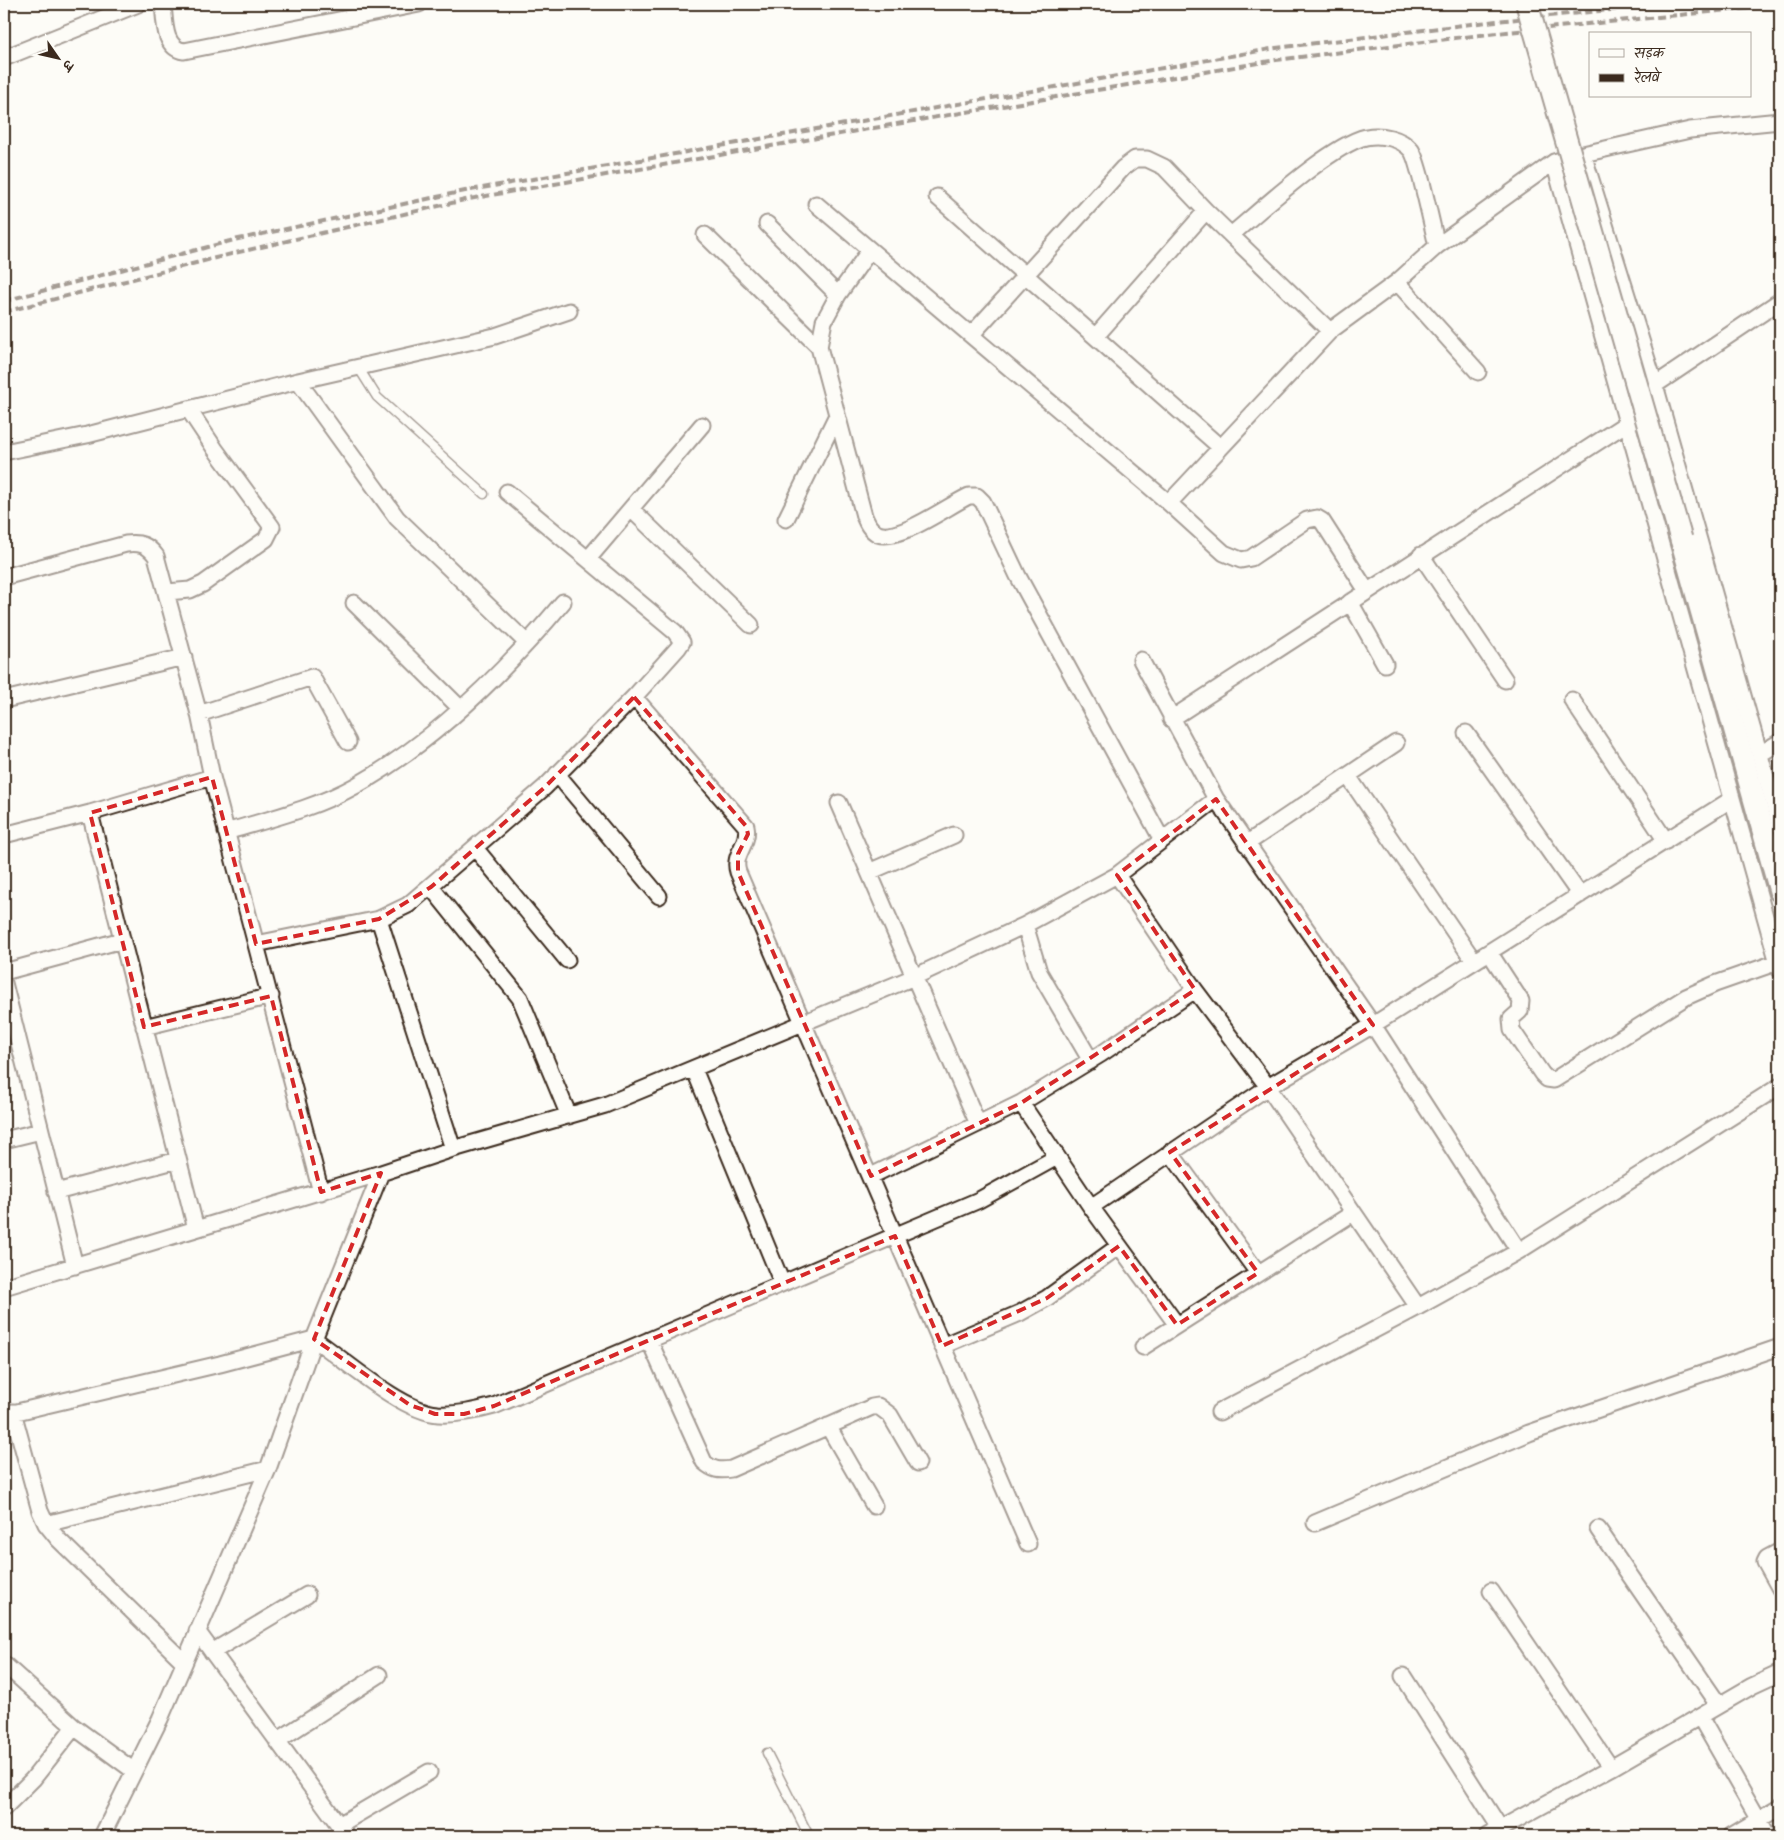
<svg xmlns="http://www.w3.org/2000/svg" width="1784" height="1840" viewBox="0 0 1784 1840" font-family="Kalam,'Playpen Sans Deva',sans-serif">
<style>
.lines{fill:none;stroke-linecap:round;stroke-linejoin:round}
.service-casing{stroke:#3b2a1e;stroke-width:11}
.minor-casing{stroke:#3b2a1e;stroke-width:19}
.secondary-casing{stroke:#3b2a1e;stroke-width:25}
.service{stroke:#fdfcf7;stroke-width:8}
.minor{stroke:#fdfcf7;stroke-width:15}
.secondary{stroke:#fdfcf7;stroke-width:21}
.rail{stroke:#3b2a1e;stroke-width:4;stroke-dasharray:8 4;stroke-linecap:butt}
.secondary-bridge-casing{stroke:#3b2a1e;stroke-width:25;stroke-linecap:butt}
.secondary-bridge{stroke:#fdfcf7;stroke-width:21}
.marked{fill:none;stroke:#d62828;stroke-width:4;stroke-dasharray:10 6;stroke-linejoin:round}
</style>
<rect width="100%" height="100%" fill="#fdfcf7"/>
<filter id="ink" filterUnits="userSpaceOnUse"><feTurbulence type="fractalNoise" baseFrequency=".02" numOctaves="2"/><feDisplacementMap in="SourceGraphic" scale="10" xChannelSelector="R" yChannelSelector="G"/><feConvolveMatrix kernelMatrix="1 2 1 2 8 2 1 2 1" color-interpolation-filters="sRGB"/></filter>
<g filter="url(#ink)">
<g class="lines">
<defs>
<path id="service" d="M358,367L377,397L484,494
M767,1753L809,1836"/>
<path id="minor" d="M163,4C165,20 163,48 184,51L419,4
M4,58L138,4
M1583,154L1690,130L1780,121
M1554,162L1780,970
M937,197L1220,447
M816,204L1169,503L1224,553L1241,560L1251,558L1307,520L1317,518L1322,521L1367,591
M767,224L838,295
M705,235L819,347
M1231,235C1261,210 1331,145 1366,137C1381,134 1401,138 1411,150C1418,158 1433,230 1437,246
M870,250L838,295L824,321L819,347L864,516C867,523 870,530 878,534C899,542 949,505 969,496H977L983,502L1018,576L1162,840
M1397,282L1478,372
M972,334L1123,168L1135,159H1147L1164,167L1206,211L1330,331
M1096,336L1206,211
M298,381L397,518L527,643
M1655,385L1780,301
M4,452L87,435L298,381L495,336L569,311
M1169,503L1330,331L1397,282L1437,246L1554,162L1583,154L1655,385L1780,826
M631,509L751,625
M786,519L837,415
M1421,555L1505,680
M588,559L702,425
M4,577L126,544C140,542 148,545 156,556L199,714L212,777L321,1192
M167,592L190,590L203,584L266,539L272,527L215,449L189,410
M1350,602L1385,664
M354,603L460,708
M1141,660L1216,799L1373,1025L1519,1251
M634,697L746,826C750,844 732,854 738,872L1028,1544
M4,700L184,657
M1572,700L1666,841
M199,714L312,677L348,742
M1171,719L1627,423L1637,421
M1466,733L1580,895
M1760,754L1780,742
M557,774L659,896
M1348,776L1474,961
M839,803L978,1124
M90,813L196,1229
M226,832C270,819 316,808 357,785C434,742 507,669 563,602
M4,835L90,813L212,777
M1246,844L1396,743
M475,848L567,960
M869,872L954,835
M1117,875L1195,990L1268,1087L1418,1307L1519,1251L1780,1086
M431,887L520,998L569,1116
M379,919L453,1149
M1025,925L1039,972L1091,1061
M256,944L379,919L408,905L545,787L634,697L678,648L682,642L675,632L507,492
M1489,952L1521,1001L1520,1011L1511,1019L1512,1030L1542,1074L1547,1079L1554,1080L1686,997L1715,984L1778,962
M4,972L122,940
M4,983L75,1266
M144,1027L271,996
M694,1069L782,1283
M1021,1103L1091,1207L1177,1325
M4,1140L41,1131
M1170,1152L1258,1273
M871,1176L1021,1103L1101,1054L1195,990
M56,1192L178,1160
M1091,1207L1268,1087L1373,1025L1732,799
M4,1287L381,1173L453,1149L605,1105L914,977L1025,925L1117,875L1216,799
M649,1340L704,1462C713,1470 719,1471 731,1469L872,1407L878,1406L890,1415L918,1463
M942,1346L1020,1313L1047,1298L1119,1246
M1143,1347L1353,1213
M13,1412L40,1511L46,1524L59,1540L184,1662
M1219,1412L1418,1307
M4,1415L220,1364L314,1339C345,1360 401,1411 438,1414C458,1415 475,1411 494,1406L979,1200L1057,1157
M828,1426L874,1506
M1315,1523L1529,1433L1780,1347
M46,1524L268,1469
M1598,1529L1719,1705
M1780,1551L1767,1558L1765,1562L1780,1589
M1491,1591L1611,1768
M197,1631L347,1836
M212,1652L307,1595
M4,1664L74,1727L134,1771
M1403,1676L1500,1828
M1700,1717L1768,1836
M277,1741L379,1675
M4,1808L33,1779L74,1727
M339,1825L429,1772
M102,1836L160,1719L268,1469L314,1339L381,1173
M1487,1836L1611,1768L1752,1686L1780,1673
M1731,1836L1780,1807"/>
<path id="secondary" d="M1681,539L1780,891"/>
</defs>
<use href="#service" class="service-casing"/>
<use href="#minor" class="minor-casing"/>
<use href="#secondary" class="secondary-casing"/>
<use href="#service" class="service"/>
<use href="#minor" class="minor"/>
<use href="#secondary" class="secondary"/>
<path class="rail" d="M4,301L234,240L465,191L1276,48L1496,21L1673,4
M4,312L235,253L469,199L931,118L1276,60L1497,33L1780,5"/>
<defs>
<path id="secondary-bridge" d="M1527,4L1681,539"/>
</defs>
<use href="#secondary-bridge" class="secondary-bridge-casing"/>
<use href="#secondary-bridge" class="secondary-bridge"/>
</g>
</g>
<path d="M0 0H1784V1840H0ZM634,697L746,826L748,834L738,854V872L871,1176L1021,1103L1195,990L1117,875L1216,799L1373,1025L1170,1152L1258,1273L1177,1325L1119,1246L1047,1298L942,1346L895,1236L494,1406L464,1414H435L410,1405L314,1339L381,1173L321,1192L271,996L144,1027L90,813L212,777L256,944L379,919L431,887L545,787Z" fill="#fdfcf7" fill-opacity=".55" fill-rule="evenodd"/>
<path class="marked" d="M634,697L746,826L748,834L738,854V872L871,1176L1021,1103L1195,990L1117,875L1216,799L1373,1025L1170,1152L1258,1273L1177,1325L1119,1246L1047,1298L942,1346L895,1236L494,1406L464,1414H435L410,1405L314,1339L381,1173L321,1192L271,996L144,1027L90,813L212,777L256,944L379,919L431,887L545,787Z"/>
<rect width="1784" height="1840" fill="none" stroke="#fdfcf7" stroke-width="20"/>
<rect x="10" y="10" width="1764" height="1820" fill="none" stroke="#3b2a1e" stroke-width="2" filter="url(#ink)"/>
<rect x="1589" y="32" width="162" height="65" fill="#fdfcf7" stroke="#afa8a0"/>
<rect x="1599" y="49" width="25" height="8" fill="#fdfcf7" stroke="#afa8a0"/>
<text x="1634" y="58" font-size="15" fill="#3b2a1e">सड़क</text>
<rect x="1599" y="74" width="25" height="8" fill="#3b2a1e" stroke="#afa8a0"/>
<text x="1634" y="82" font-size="15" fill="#3b2a1e">रेलवे</text>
<g transform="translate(58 58) rotate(124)" stroke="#fdfcf7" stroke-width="4" paint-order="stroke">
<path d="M0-4L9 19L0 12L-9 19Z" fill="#3b2a1e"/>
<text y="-8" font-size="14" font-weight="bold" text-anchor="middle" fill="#3b2a1e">उ</text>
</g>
</svg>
